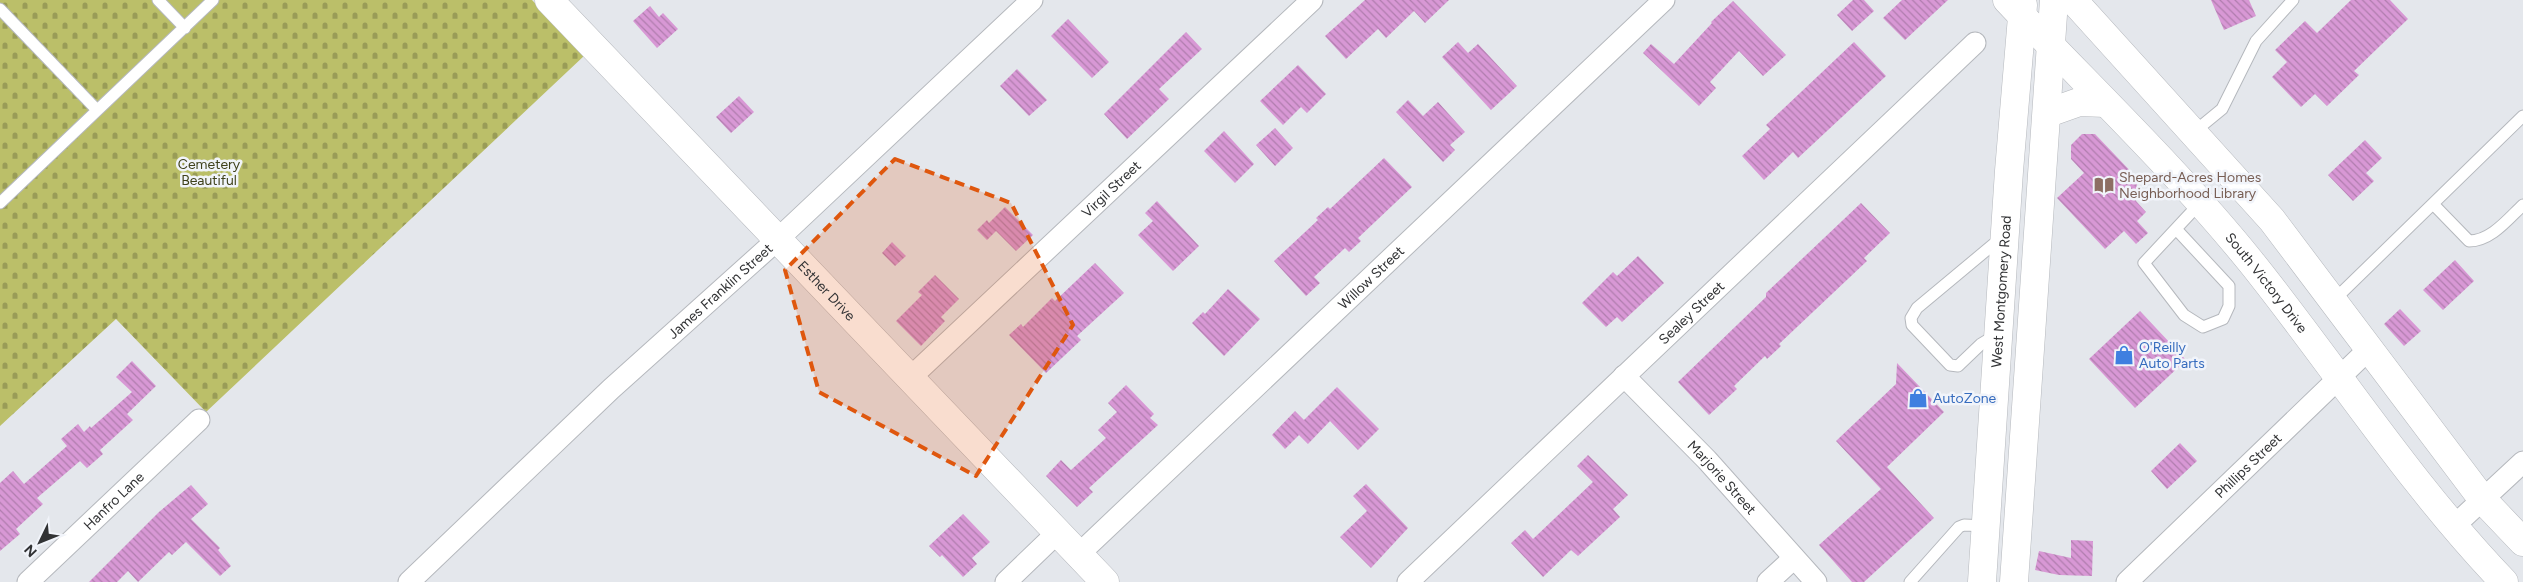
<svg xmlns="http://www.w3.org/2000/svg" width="2523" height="582" viewBox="0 0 2523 582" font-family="Figtree,sans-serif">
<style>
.cemetery{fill:url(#cemetery-stones)}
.building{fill:url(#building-back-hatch)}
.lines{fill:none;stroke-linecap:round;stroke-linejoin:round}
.lane-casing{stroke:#b5b8bd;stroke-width:13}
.street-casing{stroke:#b5b8bd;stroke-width:23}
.secondary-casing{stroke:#b5b8bd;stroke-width:29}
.lane{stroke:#fff;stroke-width:11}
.street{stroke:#fff;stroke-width:21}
.secondary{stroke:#fff;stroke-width:28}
.marked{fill:#df570e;fill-opacity:0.2;stroke:#df570e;stroke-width:4;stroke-dasharray:10 6;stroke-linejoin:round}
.labels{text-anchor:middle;stroke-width:5;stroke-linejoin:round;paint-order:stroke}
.park-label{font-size:14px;fill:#3f411b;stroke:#f1f4fa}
.education-label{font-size:14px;fill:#785e54;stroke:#f1f4fa;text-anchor:start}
.street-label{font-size:14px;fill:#313234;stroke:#f1f4fa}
.shop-label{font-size:14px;fill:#366cbe;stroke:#f1f4fa;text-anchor:start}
</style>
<defs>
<pattern id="cemetery-stones" width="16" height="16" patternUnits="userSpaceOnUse" patternTransform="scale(1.25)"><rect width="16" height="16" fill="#bbbf69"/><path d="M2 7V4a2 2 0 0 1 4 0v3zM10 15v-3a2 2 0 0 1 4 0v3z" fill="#999c57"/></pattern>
<pattern id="building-back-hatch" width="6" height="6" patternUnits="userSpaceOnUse" patternTransform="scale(1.25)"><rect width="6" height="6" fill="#d898d5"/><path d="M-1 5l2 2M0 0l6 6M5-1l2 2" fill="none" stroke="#b07dae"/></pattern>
</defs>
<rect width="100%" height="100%" fill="#e4e7ec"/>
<path class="cemetery" d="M0,0H532L585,55L206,412L116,319L0,426Z"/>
<path class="building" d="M1365,0H1449L1425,23L1414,11L1386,38L1378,29L1346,59L1325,36Z
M1853,0H1864L1874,11L1852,31L1837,15Z
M1902,0H1948L1905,40L1883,18Z
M2211,0H2249L2256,16L2224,30Z
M2351,0H2390L2408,19L2354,71L2359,75L2327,106L2315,94L2301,107L2272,77L2287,62L2275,50L2305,21L2317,33Z
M1733,1L1786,55L1763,76L1739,51L1710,82L1716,88L1699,106L1643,53L1651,44L1674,64L1712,23L1711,22Z
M650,6L659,17L663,13L678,29L657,48L633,21Z
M1068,19L1109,62L1092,78L1051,36Z
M1186,32L1202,49L1159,89L1169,99L1127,139L1104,114Z
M1458,42L1468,53L1478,44L1517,86L1491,110L1442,57Z
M1854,42L1886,76L1798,158L1793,152L1764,180L1742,156L1770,129L1766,125Z
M1298,65L1326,94L1307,113L1301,107L1283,125L1260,101Z
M1017,69L1047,100L1029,116L1000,86Z
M739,96L754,112L731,133L716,117Z
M1408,100L1423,116L1438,102L1465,132L1450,145L1455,150L1443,162L1396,112Z
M1275,128L1293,148L1275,166L1256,145Z
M1224,131L1254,164L1235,183L1204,151Z
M2082,134H2095L2137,178L2136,201L2146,212L2137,221L2148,233L2136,244L2124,231L2105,249L2057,198L2084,173L2071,159V145Z
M2365,140L2382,158L2366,173L2374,181L2353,201L2328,175Z
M1384,158L1412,187L1358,238L1361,241L1349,252L1345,248L1314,277L1320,283L1306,296L1274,261L1318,220L1316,218L1328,207L1330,209Z
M1157,201L1199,246L1173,271L1138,235L1153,221L1145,213Z
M1861,203L1890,233L1864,258L1867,261L1779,344L1781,346L1767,359L1765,356L1734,386L1737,389L1709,415L1678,382L1766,297V293Z
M1005,207L1033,235L1016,251L996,231L987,240L977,230L987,220L989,223Z
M892,242L906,256L895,266L882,253Z
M1638,256L1664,283L1622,322L1617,317L1606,327L1582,303L1613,272L1617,276Z
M2455,260L2474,281L2443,310L2423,290Z
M1095,263L1124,293L1077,336L1081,340L1046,373L1009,335L1021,324L1023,327L1052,298L1055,301Z
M935,275L959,299L941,317L945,321L921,346L896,321L922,295L918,292Z
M1228,289L1260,319L1224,356L1192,323L1203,312L1205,314Z
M2400,309L2421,331L2404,346L2384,324Z
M2140,311L2186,360L2135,408L2089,359Z
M132,361L156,386L127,414L133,420L100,450L103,454L87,468L80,461L37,498L43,504L16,529L20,534L0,551V483L13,471L24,484L67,446L61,439L78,424L84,432L90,426L91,428L132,392L116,377Z
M1897,363L1944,412L1887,467L1934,518L1864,582H1852L1819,545L1881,489L1836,441L1896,384Z
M1126,385L1154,414L1150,418L1158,425L1089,488L1093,492L1077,507L1046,476L1061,460L1071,470L1106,438L1098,430L1117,412L1108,403Z
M1337,387L1379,429L1358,450L1330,421L1308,444L1299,435L1285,449L1272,435L1295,411L1304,420Z
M2180,443L2197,461L2167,489L2151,471Z
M1588,455L1628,495L1613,509L1620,517L1578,556L1571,550L1543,577L1511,543L1525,530L1533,539L1593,482L1577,466Z
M1366,484L1408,528L1371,568L1340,537L1367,511L1353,496Z
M191,485L208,504L191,519L220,548L218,550L231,566L220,576L186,542L172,555L169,552L138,582L128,571L117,582H89L159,512Z
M963,514L990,542L972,558L977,564L963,577L942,555L940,557L929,546Z
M2071,540L2093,541L2092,576L2059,575L2035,570L2039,551L2071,558Z"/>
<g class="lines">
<defs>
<path id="lane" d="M158,0L185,28
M0,9L96,109
M2194,132L2222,109L2256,41L2293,0
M0,203L213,0
M2434,205L2469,241C2491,241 2508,219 2523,205
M2176,229L2229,286V306L2223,319L2203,327L2184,315L2144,263L2200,203
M2333,301L2523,116
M1996,335L1981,344L1958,366L1950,365L1912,325L1911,318L1917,308L2001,238
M1910,582L1959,527L1964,525L1986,526"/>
<g id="street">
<path id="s1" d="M1624,376L1707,460L1816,582"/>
<path id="s2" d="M910,378L1312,0"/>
<path d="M2454,526L2523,462"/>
<path id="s3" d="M1079,554L1664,0"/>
<path id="s4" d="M28,582L199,420"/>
<path id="s5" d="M409,582L611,389L777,240L1032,0"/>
<path d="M1006,582L1058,532"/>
<path id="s6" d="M1408,582L1975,43"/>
<path d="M1768,582L1794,558"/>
<path id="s7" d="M2127,582L2369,349"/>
</g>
<g id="secondary">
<path id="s8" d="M549,0L1105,582"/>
<path id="s9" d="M2007,0C2089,87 2176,169 2251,262C2336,368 2409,483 2504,582"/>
<path d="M2073,0L2272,220L2483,500L2523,542"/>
<path d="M2048,113L2079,102L2106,103"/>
<path id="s10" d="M1982,582L2009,171L2023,5"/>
<path d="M2014,582L2054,0"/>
</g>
</defs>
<use href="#lane" class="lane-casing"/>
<use href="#street" class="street-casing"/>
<use href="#secondary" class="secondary-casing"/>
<use href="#lane" class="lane"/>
<use href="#street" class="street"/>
<use href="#secondary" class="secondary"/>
</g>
<path class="marked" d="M895,159L1011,203L1073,325L976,476L819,392L785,270Z"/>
<defs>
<symbol id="library-bare" viewBox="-9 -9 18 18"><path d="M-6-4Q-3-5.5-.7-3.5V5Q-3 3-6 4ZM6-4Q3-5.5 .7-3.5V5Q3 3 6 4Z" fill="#8d6e63" stroke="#f1f4fa" stroke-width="2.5" paint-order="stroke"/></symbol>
<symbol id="shop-bare" viewBox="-9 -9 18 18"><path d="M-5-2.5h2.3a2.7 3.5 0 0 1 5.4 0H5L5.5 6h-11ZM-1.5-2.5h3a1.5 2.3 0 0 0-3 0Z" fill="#3f7fe0" stroke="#f1f4fa" stroke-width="2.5" paint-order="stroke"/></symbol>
</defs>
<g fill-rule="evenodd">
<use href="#library-bare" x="2090" y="171" width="28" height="28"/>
<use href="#shop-bare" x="2110" y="341" width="28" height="28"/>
<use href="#shop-bare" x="1904" y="384" width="28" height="28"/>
</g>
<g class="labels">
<g class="park-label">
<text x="209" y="169">Cemetery<tspan x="209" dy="16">Beautiful</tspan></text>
</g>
<g class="education-label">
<text x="2119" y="182">Shepard-Acres Homes<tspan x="2119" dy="16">Neighborhood Library</tspan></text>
</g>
<g class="street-label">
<text dy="5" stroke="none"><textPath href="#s2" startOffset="276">Virgil Street</textPath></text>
<text dy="5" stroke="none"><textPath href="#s3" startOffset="402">Willow Street</textPath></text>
<text dy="5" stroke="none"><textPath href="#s9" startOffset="384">South Victory Drive</textPath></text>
<text dy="5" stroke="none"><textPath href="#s5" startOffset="426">James Franklin Street</textPath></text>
<text dy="5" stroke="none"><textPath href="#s8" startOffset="402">Esther Drive</textPath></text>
<text dy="5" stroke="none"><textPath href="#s10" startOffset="291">West Montgomery Road</textPath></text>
<text dy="5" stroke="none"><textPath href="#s6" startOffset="391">Sealey Street</textPath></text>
<text dy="5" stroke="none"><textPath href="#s7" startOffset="168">Phillips Street</textPath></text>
<text dy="5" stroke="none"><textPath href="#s1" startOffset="141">Marjorie Street</textPath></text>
<text dy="5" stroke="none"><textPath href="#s4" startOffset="118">Hanfro Lane</textPath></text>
</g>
<g class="shop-label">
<text x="2139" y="352">O'Reilly<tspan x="2139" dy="16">Auto Parts</tspan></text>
<text x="1933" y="403">AutoZone</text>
</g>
</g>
<g transform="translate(40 542) rotate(227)" stroke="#f1f4fa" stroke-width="4" paint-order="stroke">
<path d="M0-4L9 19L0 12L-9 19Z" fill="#313234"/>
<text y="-8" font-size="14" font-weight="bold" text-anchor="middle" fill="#313234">N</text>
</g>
</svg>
